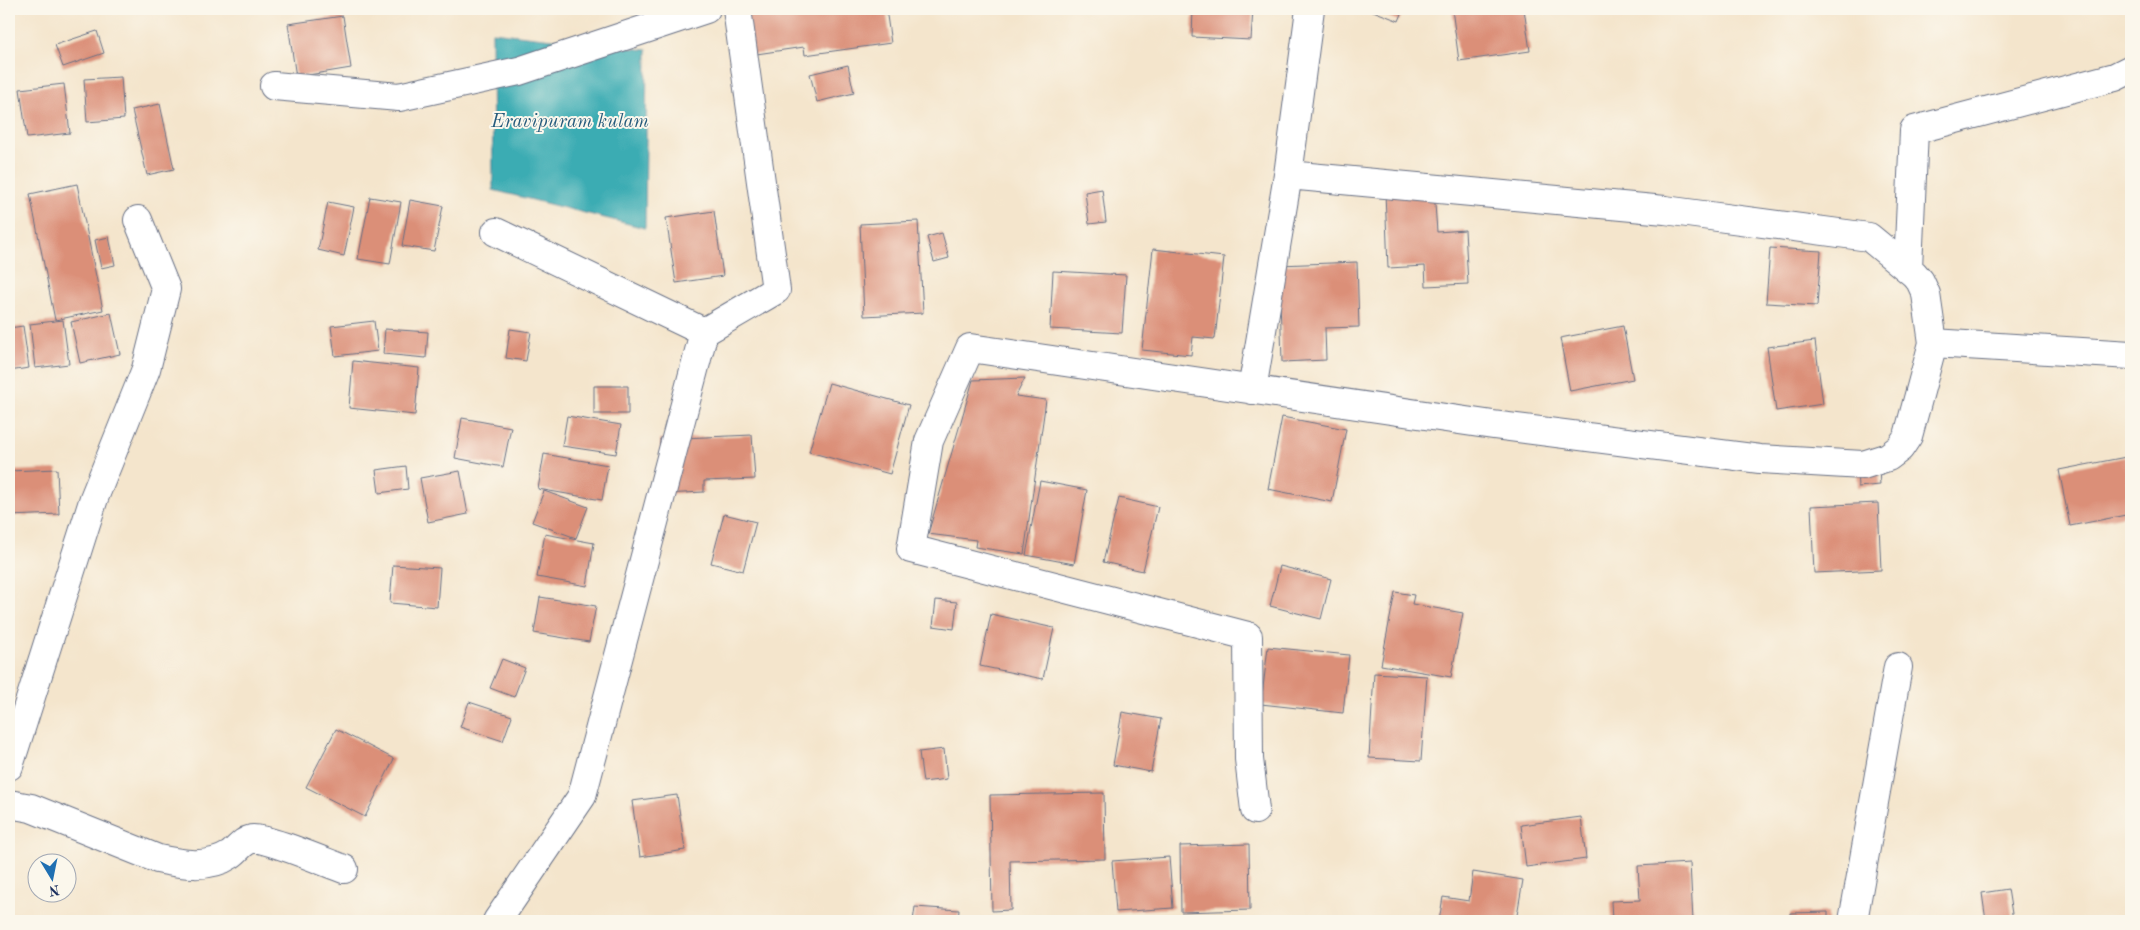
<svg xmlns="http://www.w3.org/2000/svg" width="2140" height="930" viewBox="0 0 2140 930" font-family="'Old Standard TT',serif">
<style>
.water{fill:#3aacb3;stroke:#2a6e88}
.building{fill:#db8f78}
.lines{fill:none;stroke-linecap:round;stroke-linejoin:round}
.minor-casing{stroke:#676f84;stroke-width:30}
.minor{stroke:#fff;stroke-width:28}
.labels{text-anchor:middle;stroke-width:4;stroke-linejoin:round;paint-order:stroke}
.water-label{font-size:19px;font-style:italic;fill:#265b7c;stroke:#fbf7ec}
</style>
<rect width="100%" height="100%" fill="#fbf7ec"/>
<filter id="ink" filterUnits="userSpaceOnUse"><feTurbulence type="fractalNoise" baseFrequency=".02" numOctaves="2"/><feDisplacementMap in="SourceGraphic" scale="10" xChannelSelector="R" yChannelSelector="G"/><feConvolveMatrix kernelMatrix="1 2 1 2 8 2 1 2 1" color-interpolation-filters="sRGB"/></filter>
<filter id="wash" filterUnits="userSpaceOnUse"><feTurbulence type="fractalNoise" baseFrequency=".0096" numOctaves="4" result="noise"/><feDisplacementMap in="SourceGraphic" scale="20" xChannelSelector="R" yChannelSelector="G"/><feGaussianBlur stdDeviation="1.12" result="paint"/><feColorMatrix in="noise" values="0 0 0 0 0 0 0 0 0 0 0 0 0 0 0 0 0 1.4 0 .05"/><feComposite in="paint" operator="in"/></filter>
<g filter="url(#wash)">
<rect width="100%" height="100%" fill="#f4e5cc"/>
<path class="water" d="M492,32L647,50L645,228L493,190Z"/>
<g id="blocks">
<path class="building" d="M743,9H886L891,43L805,55L804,47L750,55Z
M1193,9H1253L1251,40L1192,37Z
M1368,9H1404L1399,21Z
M1452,9H1524L1530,51L1459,61Z
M343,16L351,68L296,77L288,24Z
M97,31L104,53L63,67L55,45Z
M848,65L854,93L817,102L810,74Z
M121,77L124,119L87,122L84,79Z
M64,84L70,133L27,138L20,89Z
M160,104L174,169L147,175L132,110Z
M77,184L103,310L55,320L30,194Z
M1102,189L1106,222L1089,224L1085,192Z
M1434,190L1437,232L1465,230L1468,284L1426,286L1425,266L1388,268L1385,192Z
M370,197L401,202L390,264L358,259Z
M410,200L443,206L434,251L402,246Z
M328,202L354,207L344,256L318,250Z
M714,211L723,276L676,283L666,218Z
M918,221L923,313L864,316L860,224Z
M942,233L949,258L934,262L927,237Z
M109,237L115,265L101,268L95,240Z
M1770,248L1821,251L1817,306L1766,303Z
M1153,249L1224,257L1215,339L1193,337L1191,355L1142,350Z
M1357,262L1359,327L1325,328L1326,360L1282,362L1279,265Z
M1053,271L1126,275L1122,333L1050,329Z
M111,313L120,354L80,363L71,322Z
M63,320L69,364L35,368L30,324Z
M374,321L378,351L335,356L331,326Z
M23,326L29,368L9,371V328Z
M1623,326L1633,379L1570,391L1560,338Z
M385,329L428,332L426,358L383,354Z
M510,329L531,332L526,361L506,358Z
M1815,341L1823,404L1776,411L1767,347Z
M353,361L419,368L415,415L349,408Z
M1025,378L1016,396L1046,400L1024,554L975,547L976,540L928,534L973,380Z
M829,383L909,405L890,474L809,452Z
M594,386H628V414H594Z
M567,416L621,425L616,454L562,446Z
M1282,417L1346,429L1332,502L1268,489Z
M462,418L511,427L503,467L455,458Z
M752,435L755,479L704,481V492L663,494L660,439Z
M544,454L608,465L602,500L538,489Z
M2126,457L2131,484V514L2070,526L2059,470Z
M406,466L408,489L379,493L376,470Z
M57,469L59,514L9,516V471Z
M1879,469L1880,485L1858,487L1857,471Z
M460,471L468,514L428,522L420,478Z
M1040,481L1087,490L1074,564L1026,555Z
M544,491L588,507L576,538L532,522Z
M1119,498L1158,507L1143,571L1103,562Z
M1878,503L1881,570L1814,573L1811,506Z
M724,514L756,522L743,571L711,563Z
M545,534L594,543L587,586L537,577Z
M393,565L440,568L437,607L390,603Z
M1280,566L1331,579L1321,619L1270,606Z
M1395,592L1414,595L1412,604L1463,613L1451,677L1381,665Z
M540,597L596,606L589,642L534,633Z
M936,600L957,602L954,629L933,626Z
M991,614L1054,628L1043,679L980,666Z
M1268,647L1349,655L1343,713L1261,704Z
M502,659L525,668L514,697L490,688Z
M1374,673L1427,676L1421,761L1369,758Z
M469,702L512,716L503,741L460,727Z
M1122,712L1161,719L1151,772L1113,765Z
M336,729L394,759L365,817L306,787Z
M944,749L947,779L923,782L919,752Z
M1104,793L1105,859L1010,861L1011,910L992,911L990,795Z
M677,795L685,850L640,857L632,801Z
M1581,817L1586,859L1526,867L1521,825Z
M1249,844L1250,910L1181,912L1180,846Z
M1169,857L1173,908L1116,912L1112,861Z
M1690,863L1693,921H1612L1611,901L1640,900L1638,866Z
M1473,872L1523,880L1516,921H1439L1443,897L1469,901Z
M2008,889L2013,920L1986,921L1982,893Z
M915,907L959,910L958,921H913Z
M1828,912V921H1790V913Z"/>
</g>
</g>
<g filter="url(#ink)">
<use href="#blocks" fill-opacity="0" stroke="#676f84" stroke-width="1"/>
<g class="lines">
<defs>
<path id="minor" d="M274,86L399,97L519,71L706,9
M496,232L704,332L582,796L497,921
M1908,268L1914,130L2115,77L2131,69
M704,332L776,290L737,9
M1933,343L2131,355
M1252,390L1288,175
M9,766L94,498L146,369L166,289L138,220
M9,804L31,808L158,859C181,864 209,869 230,855C238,850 242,841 252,839C266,837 327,863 344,869
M1255,810L1249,759L1248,636L911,549L929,441L970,348L1493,425L1760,459L1863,465L1888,457L1900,448L1908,436L1933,343L1926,294L1920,281L1914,274L1869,237L1665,210L1288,175L1310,9
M1853,921L1898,667"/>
</defs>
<use href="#minor" class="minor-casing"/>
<use href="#minor" class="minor"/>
</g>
</g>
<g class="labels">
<g class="water-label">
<text x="570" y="127">Eravipuram kulam</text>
</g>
</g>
<rect width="2140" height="930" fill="none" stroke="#fbf7ec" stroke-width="30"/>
<g transform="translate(52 878) rotate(170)"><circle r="24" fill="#fbf7ec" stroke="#a1a7b3"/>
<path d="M0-4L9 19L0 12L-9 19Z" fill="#1f6fb2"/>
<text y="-8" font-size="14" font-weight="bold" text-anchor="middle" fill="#1b2f5e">N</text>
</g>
</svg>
